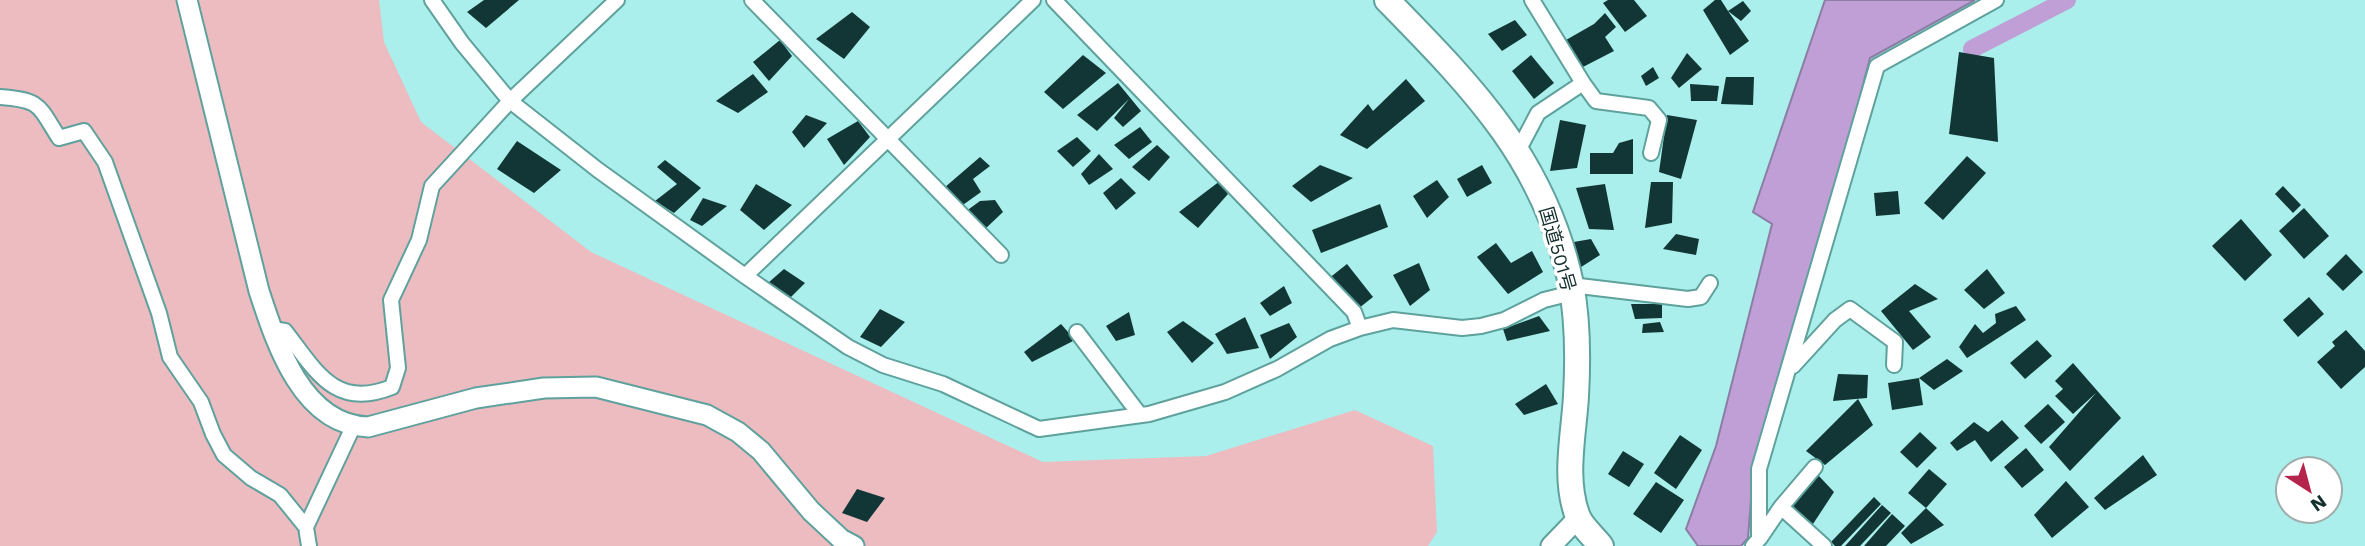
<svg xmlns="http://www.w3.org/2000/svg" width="2365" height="546" viewBox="0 0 2365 546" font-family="'Work Sans','Noto Sans JP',sans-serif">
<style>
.green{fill:#ecbcc1}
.water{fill:#bf9fd5;stroke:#8b7da3;stroke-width:2}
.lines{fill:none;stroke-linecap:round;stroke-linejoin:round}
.canal{stroke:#bf9fd5;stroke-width:18}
.building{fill:#123635}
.street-casing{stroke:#5ea19d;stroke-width:18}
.secondary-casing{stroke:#5ea19d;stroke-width:23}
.highway-casing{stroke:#5ea19d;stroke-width:28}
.street{stroke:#fff;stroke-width:14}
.secondary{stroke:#fff;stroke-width:19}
.highway{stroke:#fff;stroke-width:24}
.labels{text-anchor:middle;stroke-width:7;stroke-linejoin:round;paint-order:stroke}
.street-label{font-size:19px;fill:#122f2d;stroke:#fff}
</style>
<rect width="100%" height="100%" fill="#aaefeb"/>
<path class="green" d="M0,0H379L384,42L421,122L591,252L1043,462L1206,456L1355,410L1433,446L1437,532L1428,546H0Z"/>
<path class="water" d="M1825,0H1975L1870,58L1803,317L1754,461L1748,538L1741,546H1698L1686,529L1716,446L1772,224L1753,212Z"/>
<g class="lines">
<path class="canal" d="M1972,49L2067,0"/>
</g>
<path class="building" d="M484,0H519L486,28L467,12Z
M1608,0H1634L1647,16L1625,32L1603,3Z
M1715,0H1721L1728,11L1743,1L1751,11L1741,21L1728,11L1749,41L1730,55L1703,10Z
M852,12L870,27L844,59L816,39Z
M1605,13L1616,27L1605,37L1614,51L1581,68L1559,44L1594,24Z
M1515,20L1527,35L1502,51L1488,34Z
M780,40L792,56L769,81L753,62Z
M1959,52L1994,58L1998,142L1949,134Z
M1687,53L1702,69L1679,88L1671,78Z
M1083,55L1106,73L1063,109L1044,92Z
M1531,55L1554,83L1534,99L1512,71Z
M1653,67L1659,78L1646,86L1641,76Z
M753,74L768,92L738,113L716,101Z
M1726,77H1754L1753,105L1721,104Z
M1406,79L1425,101L1367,149L1340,135L1368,104L1373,111Z
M1118,83L1141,111L1123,127L1114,118L1129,99L1097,131L1077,115Z
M1690,84L1719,86L1717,101H1691Z
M806,115L827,123L804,148L792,132Z
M1667,115L1697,120L1681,179L1659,172Z
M1560,120L1586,125L1577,168L1550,171Z
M858,121L870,137L844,165L827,139Z
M1140,127L1152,142L1129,159L1114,145Z
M1077,137L1091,151L1073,167L1057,151Z
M1633,139V174H1590V153H1613L1619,143Z
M517,141L561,170L534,193L497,169Z
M1157,145L1170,157L1149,181L1132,167Z
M1099,154L1113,169L1089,185L1081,174Z
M1967,156L1986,173L1943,220L1924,203Z
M980,157L990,166L973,179L981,192L960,207L944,188Z
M665,160L701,188L674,213L655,201L677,184L657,167Z
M1320,165L1353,178L1311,202L1292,186Z
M1482,165L1492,183L1467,197L1457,179Z
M1121,178L1136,193L1116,210L1103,193Z
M1437,180L1449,197L1427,218L1413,196Z
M1220,181L1228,194L1198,228L1179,212Z
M1651,182H1673L1672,223L1645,228Z
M756,184L792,205L764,230L740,210Z
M1605,184L1614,230L1589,229L1576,188Z
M2283,186L2301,205L2293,213L2275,194Z
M1898,191L1900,214L1876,216L1874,193Z
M703,198L727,206L702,226L690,220Z
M995,200L1003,212L984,230L965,212L980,201Z
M1380,204L1388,227L1321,253L1312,230Z
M2304,208L2329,236L2304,259L2279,231Z
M2241,219L2272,255L2245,281L2212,246Z
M1676,234L1699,239L1696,255L1663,249Z
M1591,239L1600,255L1578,269L1568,243Z
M1496,243L1511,263L1532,251L1543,272L1508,294L1477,257Z
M2346,254L2363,272L2343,291L2326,274Z
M1419,263L1430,290L1410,306L1393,275Z
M1347,264L1373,297L1354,312L1328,279Z
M784,269L805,283L789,299L768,283Z
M1987,269L2005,293L1984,309L1964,290Z
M1915,284L1938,299L1909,311L1931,337L1913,350L1881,311Z
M1284,286L1292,303L1270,316L1260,303Z
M2309,297L2324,314L2298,337L2283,320Z
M1631,304H1662V318L1635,319Z
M2016,306L2026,320L1967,358L1959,347L1975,324L1983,333L1996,323L1995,314Z
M880,309L905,322L881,347L860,337Z
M1129,312L1135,335L1116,341L1106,326Z
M1539,316L1550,331L1507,341L1503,329Z
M1245,317L1259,348L1227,354L1215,334Z
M1183,321L1214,343L1192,363L1167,332Z
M1660,322L1664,332L1642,333L1643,324Z
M1289,323L1297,337L1270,359L1260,335Z
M1061,324L1075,340L1032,362L1024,352Z
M2346,330L2365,351V367L2341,389L2317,362L2335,346L2332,342Z
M2037,340L2052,356L2025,379L2010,363Z
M1947,359L1963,371L1934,390L1919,378L1923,405L1892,410L1888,383L1919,378Z
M2073,363L2121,418L2070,471L2049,447L2096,393L2073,414L2055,396L2063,389L2055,381Z
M1838,374L1868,375L1867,398L1833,401Z
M1546,384L1558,404L1524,415L1515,404Z
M1858,399L1873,425L1825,465L1806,451Z
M2048,404L2065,422L2041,444L2024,426Z
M2002,420L2019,438L1991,462L1975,440L1957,451L1950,443L1974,422L1988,432Z
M1920,432L1937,448L1917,468L1900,452Z
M1680,435L1702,450L1676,489L1654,473Z
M2026,448L2044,470L2022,488L2004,467Z
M1623,451L1644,464L1629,487L1608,474Z
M2143,455L2157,475L2105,510L2094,498Z
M1929,469L1947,484L1926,508L1908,493Z
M1818,475L1834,492L1813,524L1790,504Z
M2066,481L2089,507L2052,538L2034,515Z
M1656,482L1684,500L1661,533L1633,514Z
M857,489L885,498L867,522L842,513Z
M1874,497L1881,504L1841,546H1835L1831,542Z
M1882,505L1891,513L1860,546H1845Z
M1926,508L1944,525L1911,544L1901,533Z
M1892,514L1905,526L1886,546H1864Z"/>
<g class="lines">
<defs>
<path id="street" d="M432,0L462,43L510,101L598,170L745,276L848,347L883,365L943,384L1039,429L1149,414L1225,392L1277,369L1330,339L1360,328L1393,320L1462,328L1481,326L1504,320L1544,300L1572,293
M752,0L1001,255
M1054,0L1354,312L1360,328
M1583,83L1596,101L1649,108L1659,120L1651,153
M0,97C41,100 38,105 59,138L84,131L105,162L159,313L170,357L201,402L213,434L224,455L251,478L280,495L306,527
M1518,151L1538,113L1583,83L1532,0
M745,276L1033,0
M1571,285L1688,299L1701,297L1710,283
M272,329L285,331C316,371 335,410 392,387L398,368L391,300L419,240L432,186L510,101L617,0
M1077,332L1140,415
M1793,366L1835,320L1850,309L1895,342L1894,365
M1815,467L1781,507L1824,546
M1760,538L1781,507
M309,546L306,527L353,427
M1753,546L1759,539V469L1877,66L1996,0"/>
<path id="secondary" d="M187,0L259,291C276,343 302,425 368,427L476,398L544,388L596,387L707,415L738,432L761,451L811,511L841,539L854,546
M1551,546L1578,518"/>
<path id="highway" d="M1387,0C1472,87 1545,160 1571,284C1578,320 1578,360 1576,396C1574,434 1563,479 1578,517C1582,527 1594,537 1601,546"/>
</defs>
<use href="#street" class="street-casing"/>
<use href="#secondary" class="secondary-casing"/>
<use href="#highway" class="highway-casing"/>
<use href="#street" class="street"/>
<use href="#secondary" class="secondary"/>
<use href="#highway" class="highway"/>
</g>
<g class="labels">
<g class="street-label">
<text transform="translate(1558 249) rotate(74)" y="7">国道501号</text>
</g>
</g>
<g transform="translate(2309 490) rotate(144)"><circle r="33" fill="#ffffff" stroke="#a0acab" stroke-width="2"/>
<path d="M0-5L12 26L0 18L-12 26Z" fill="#b5244c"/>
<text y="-10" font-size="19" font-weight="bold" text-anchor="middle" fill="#122f2d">N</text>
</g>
</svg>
